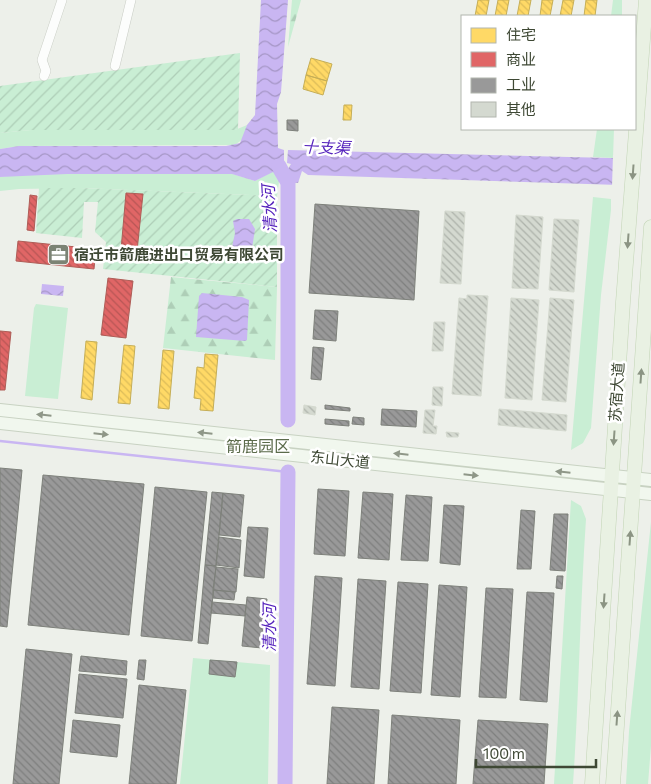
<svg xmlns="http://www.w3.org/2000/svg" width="651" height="784" viewBox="0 0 651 784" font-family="Commissioner,'Noto Sans SC',sans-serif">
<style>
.grass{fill:#c9eed4}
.forest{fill:url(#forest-firs)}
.garden{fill:url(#garden-furrows)}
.water{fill:url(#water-waves)}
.pier{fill:#edf0ea}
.homes{fill:url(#homes-back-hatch);stroke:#c5ae57}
.shops{fill:url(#shops-back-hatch);stroke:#af5d57}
.industry{fill:url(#industry-back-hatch);stroke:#7e817b}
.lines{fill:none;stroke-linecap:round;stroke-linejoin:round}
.stream{stroke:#c9b6f2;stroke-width:2.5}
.river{stroke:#c9b6f2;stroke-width:15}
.building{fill:url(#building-back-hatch);stroke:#d4d9cf}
.street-casing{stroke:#c9cdc5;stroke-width:10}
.secondary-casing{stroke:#c8d2c2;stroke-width:14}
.primary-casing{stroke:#c2d4b5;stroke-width:15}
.street{stroke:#fcfdfc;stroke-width:9}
.secondary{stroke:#f1f7ee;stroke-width:12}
.primary{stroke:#e9f1e3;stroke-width:14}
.oneway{fill:#8b9483}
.oneway2{fill:#8f9788}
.labels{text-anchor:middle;stroke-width:5;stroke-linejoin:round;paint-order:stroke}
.poi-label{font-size:15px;font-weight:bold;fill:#3e4834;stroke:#fff;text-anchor:start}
.street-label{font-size:15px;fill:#3e4834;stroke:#fff}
.water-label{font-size:16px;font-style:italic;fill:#5624bd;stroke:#fff}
.neighbourhood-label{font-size:16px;fill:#5b6b4b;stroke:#fff}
</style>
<defs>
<pattern id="forest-firs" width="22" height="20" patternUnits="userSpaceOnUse" patternTransform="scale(1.25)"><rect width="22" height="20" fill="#c9eed4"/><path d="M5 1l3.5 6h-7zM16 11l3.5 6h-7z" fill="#aeceb7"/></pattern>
<pattern id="garden-furrows" width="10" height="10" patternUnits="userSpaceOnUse" patternTransform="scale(1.25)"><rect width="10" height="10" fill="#c9eed4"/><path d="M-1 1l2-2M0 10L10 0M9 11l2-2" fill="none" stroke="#aeceb7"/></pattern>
<pattern id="water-waves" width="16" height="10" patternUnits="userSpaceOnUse" patternTransform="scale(1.25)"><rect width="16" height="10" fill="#c9b6f2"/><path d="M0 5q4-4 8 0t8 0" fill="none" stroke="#a596c5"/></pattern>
<pattern id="homes-back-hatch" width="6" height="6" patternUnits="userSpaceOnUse" patternTransform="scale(1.25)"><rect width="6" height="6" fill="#ffd966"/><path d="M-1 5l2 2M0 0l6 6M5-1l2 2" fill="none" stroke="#dcbc59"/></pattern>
<pattern id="shops-back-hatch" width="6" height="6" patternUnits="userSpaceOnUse" patternTransform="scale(1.25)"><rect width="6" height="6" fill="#e06666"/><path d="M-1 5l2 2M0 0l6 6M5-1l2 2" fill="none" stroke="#b75655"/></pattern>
<pattern id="industry-back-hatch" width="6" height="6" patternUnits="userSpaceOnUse" patternTransform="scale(1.25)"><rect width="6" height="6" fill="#999"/><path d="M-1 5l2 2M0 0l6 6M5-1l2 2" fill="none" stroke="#7e7f7e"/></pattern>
<pattern id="building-back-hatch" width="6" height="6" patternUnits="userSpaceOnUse" patternTransform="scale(1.25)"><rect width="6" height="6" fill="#d4d9d0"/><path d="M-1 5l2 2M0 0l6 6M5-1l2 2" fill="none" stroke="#adb2aa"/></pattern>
</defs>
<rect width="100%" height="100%" fill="#edf0ea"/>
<path class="grass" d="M613,0H622V16H611Z
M247,125L244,138L235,145L19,146L0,149V133L31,130H235Z
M597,129H614L613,158L593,157Z
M273,171L279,182L277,196L81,188L19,189L0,191V177L23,174H233L255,181Z
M593,197L611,199V210L601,295L591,428L583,443L571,450Z
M36,304L68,308L58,399L25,396L34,308Z
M571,500L581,506L586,519C580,607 579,696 573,784H554Z
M651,522V746L648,784H626L629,731Z
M193,658L270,665L268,784H180Z"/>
<path class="forest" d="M292,0H301L288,47Z
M171,277L277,287L275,360L163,348Z"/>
<path class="garden" d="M240,53L238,129L235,130H31L0,133V86Z
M39,188H81L277,196V287L103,269L106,242L95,232L98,202H84L82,238L36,233Z"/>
<path class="water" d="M261,0H288L281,92L277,104L278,148L284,150V163H280L286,172L291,164L287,163L288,150L651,159V186L308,175L302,171L298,183L279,182L273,172L255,181L232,174H67L0,177V149L19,146H226L240,143L247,125L255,115Z
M237,219H249L255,229L252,249C247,254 237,257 231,252L235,233L233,221Z
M42,284L64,286L63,296L41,294Z
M202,293L242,297L249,300L247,340L245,341L196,337L199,296Z"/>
<path class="pier" d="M613,155L651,156V189L612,186Z"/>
<path class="homes" d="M478,0H489L486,16H475Z
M498,0H509L506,16H495Z
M520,0H531L528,16H517Z
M542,0H553L550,16H540Z
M563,0H574L571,16H560Z
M586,0H597L595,16H584Z
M311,58L332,64L327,81L306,75Z
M306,75L327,81L323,95L303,89Z
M344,105H352L351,120H343Z
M86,341L97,342L92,400L81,398Z
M124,345L135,346L130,404L118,403Z
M163,350L174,351L169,409L158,408Z
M205,354L218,355L213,411L200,410L201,399L194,398L197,367L204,368Z"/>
<path class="shops" d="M126,193L143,194L137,251L121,250Z
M30,195L37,196L34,231L27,230Z
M18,241L96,249L94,269L16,261Z
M108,278L133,281L126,338L101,335Z
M0,331L11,332L5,390H0Z"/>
<path class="industry" d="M287,120H298V131L287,130Z
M315,204L419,211L414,300L309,293Z
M315,310L338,311L336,341L313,339Z
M313,347L324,348L321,380L311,379Z
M325,405L350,408V411L325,409Z
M382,409L417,411L416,427L381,425Z
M353,417L364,418V425L352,424Z
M325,419L349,421V426L325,424Z
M0,468L22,470L7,627L0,626Z
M43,475L144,484L129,635L28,625Z
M155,487L207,492L192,641L141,636Z
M318,489L349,491L345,556L314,554Z
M212,492L223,493L216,566L205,565Z
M363,492L393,494L389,560L358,558Z
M223,493L244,495L240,537L219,535Z
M406,495L432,497L428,561L401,560Z
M444,505L464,506L460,565L440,563Z
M521,510L535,511L531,569H517Z
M554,514H568L565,571L550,570Z
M248,527L268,528L264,578L244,576Z
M219,537L241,540L239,568L216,565Z
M205,565L216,566L208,644L198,643Z
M216,567L238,569L236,592L213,590Z
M315,576L342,578L335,686L307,684Z
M557,576H563L562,589L556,588Z
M358,579L386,581L379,689L351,687Z
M398,582L428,584L421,693L390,691Z
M439,585L467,587L460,697L431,695Z
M486,588L513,589L506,698L479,697Z
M213,590L235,592L234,600L213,598Z
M527,592L554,593L547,702L520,700Z
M247,597L267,599L262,648L242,646Z
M212,602L246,605L245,616L211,613Z
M26,649L72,654L59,784H13Z
M81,656L127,661L126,675L79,671Z
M139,660H146L144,680L137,679Z
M210,660L237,662L235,677L209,674Z
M79,674L127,679L123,718L75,713Z
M139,685L186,690L176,784H129Z
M332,707L379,710L374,784H327Z
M392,715L460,720L456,784H388Z
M73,720L120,725L117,757L70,752Z
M478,720L548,724L544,784H473Z"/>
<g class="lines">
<path class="stream" d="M0,441L288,472"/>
<path class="river" d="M279,166L288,183V420
M285,784L288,472"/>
</g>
<path class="building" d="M445,211L465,212L461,284L440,283Z
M516,215L543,217L538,289L512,288Z
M554,219L579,220L574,292L549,290Z
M467,295L488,296L481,396L452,394L459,298L467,299Z
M511,298L539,300L532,400L505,398Z
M550,298L574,300L566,402L542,400Z
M434,322H445L443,351H432Z
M433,387H443L442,406L432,405Z
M304,405L316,407L315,415L303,413Z
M499,409L567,415L566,431L498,425Z
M425,410H435L433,426H437L436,434L423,433Z
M446,432L459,433L458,437H447Z"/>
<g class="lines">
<defs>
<path id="street" d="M115,66L131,0
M44,76L46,71L42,60L62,0"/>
<path id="secondary" d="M0,410L651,480
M0,423L651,494"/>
<path id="primary" d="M592,784L623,302L646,0
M613,784L651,227"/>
</defs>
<use href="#street" class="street-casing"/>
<use href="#secondary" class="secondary-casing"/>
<use href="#primary" class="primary-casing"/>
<use href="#street" class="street"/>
<use href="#secondary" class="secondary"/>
<use href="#primary" class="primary"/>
</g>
<defs><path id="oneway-solid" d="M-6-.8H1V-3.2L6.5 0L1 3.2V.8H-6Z" transform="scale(1.25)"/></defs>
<g class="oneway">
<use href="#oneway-solid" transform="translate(633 172) rotate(94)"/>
<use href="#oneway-solid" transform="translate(628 241) rotate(94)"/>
<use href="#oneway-solid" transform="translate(641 376) rotate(-86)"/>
<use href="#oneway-solid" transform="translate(614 438) rotate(94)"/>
<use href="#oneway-solid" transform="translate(630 538) rotate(-86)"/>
<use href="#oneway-solid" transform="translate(604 601) rotate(94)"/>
<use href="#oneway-solid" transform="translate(617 718) rotate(-86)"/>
</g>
<g class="oneway2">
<use href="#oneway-solid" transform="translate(44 415) rotate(-174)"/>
<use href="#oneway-solid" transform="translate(205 433) rotate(-174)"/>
<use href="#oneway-solid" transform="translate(101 434) rotate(6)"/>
<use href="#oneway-solid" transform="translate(401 454) rotate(-174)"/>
<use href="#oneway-solid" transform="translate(563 472) rotate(-174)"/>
<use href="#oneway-solid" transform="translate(471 475) rotate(6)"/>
</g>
<defs>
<symbol id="office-square" viewBox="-11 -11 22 22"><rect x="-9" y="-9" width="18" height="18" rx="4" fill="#7b8374" stroke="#fff"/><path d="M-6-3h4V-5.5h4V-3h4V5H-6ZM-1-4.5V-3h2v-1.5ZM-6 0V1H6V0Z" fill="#fff"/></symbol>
</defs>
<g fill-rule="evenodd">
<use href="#office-square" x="46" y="242" width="25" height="25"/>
</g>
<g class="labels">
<g class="poi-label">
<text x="74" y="260">宿迁市箭鹿进出口贸易有限公司</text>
</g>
<g class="street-label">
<text transform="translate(617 392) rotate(-86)" y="5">苏宿大道</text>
<text transform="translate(340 460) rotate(6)" y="5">东山大道</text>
</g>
<g class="water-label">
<text transform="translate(326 147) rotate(2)" y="6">十支渠</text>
<text transform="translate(269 209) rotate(-93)" y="6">清水河</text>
<text transform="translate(269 628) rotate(-90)" y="6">清水河</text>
</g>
<g class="neighbourhood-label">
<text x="258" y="452">箭鹿园区</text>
</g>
</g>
<rect x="461" y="15" width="175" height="115" fill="#ffffff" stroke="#b2b6ae"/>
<rect x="471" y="28" width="25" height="15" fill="#ffd966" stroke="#b2b6ae"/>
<text x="506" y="40" font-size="15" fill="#3e4834">住宅</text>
<rect x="471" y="52" width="25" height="15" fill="#e06666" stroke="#b2b6ae"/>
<text x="506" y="65" font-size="15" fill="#3e4834">商业</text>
<rect x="471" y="78" width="25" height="15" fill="#999999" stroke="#b2b6ae"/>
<text x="506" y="90" font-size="15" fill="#3e4834">工业</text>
<rect x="471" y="102" width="25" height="15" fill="#d4d9d0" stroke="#b2b6ae"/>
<text x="506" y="115" font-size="15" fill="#3e4834">其他</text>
<path d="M476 759v8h120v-8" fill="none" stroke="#3e4834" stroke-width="2.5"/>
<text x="483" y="759" font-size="15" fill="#3e4834" stroke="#ffffff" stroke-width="4" paint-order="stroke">100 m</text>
</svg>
